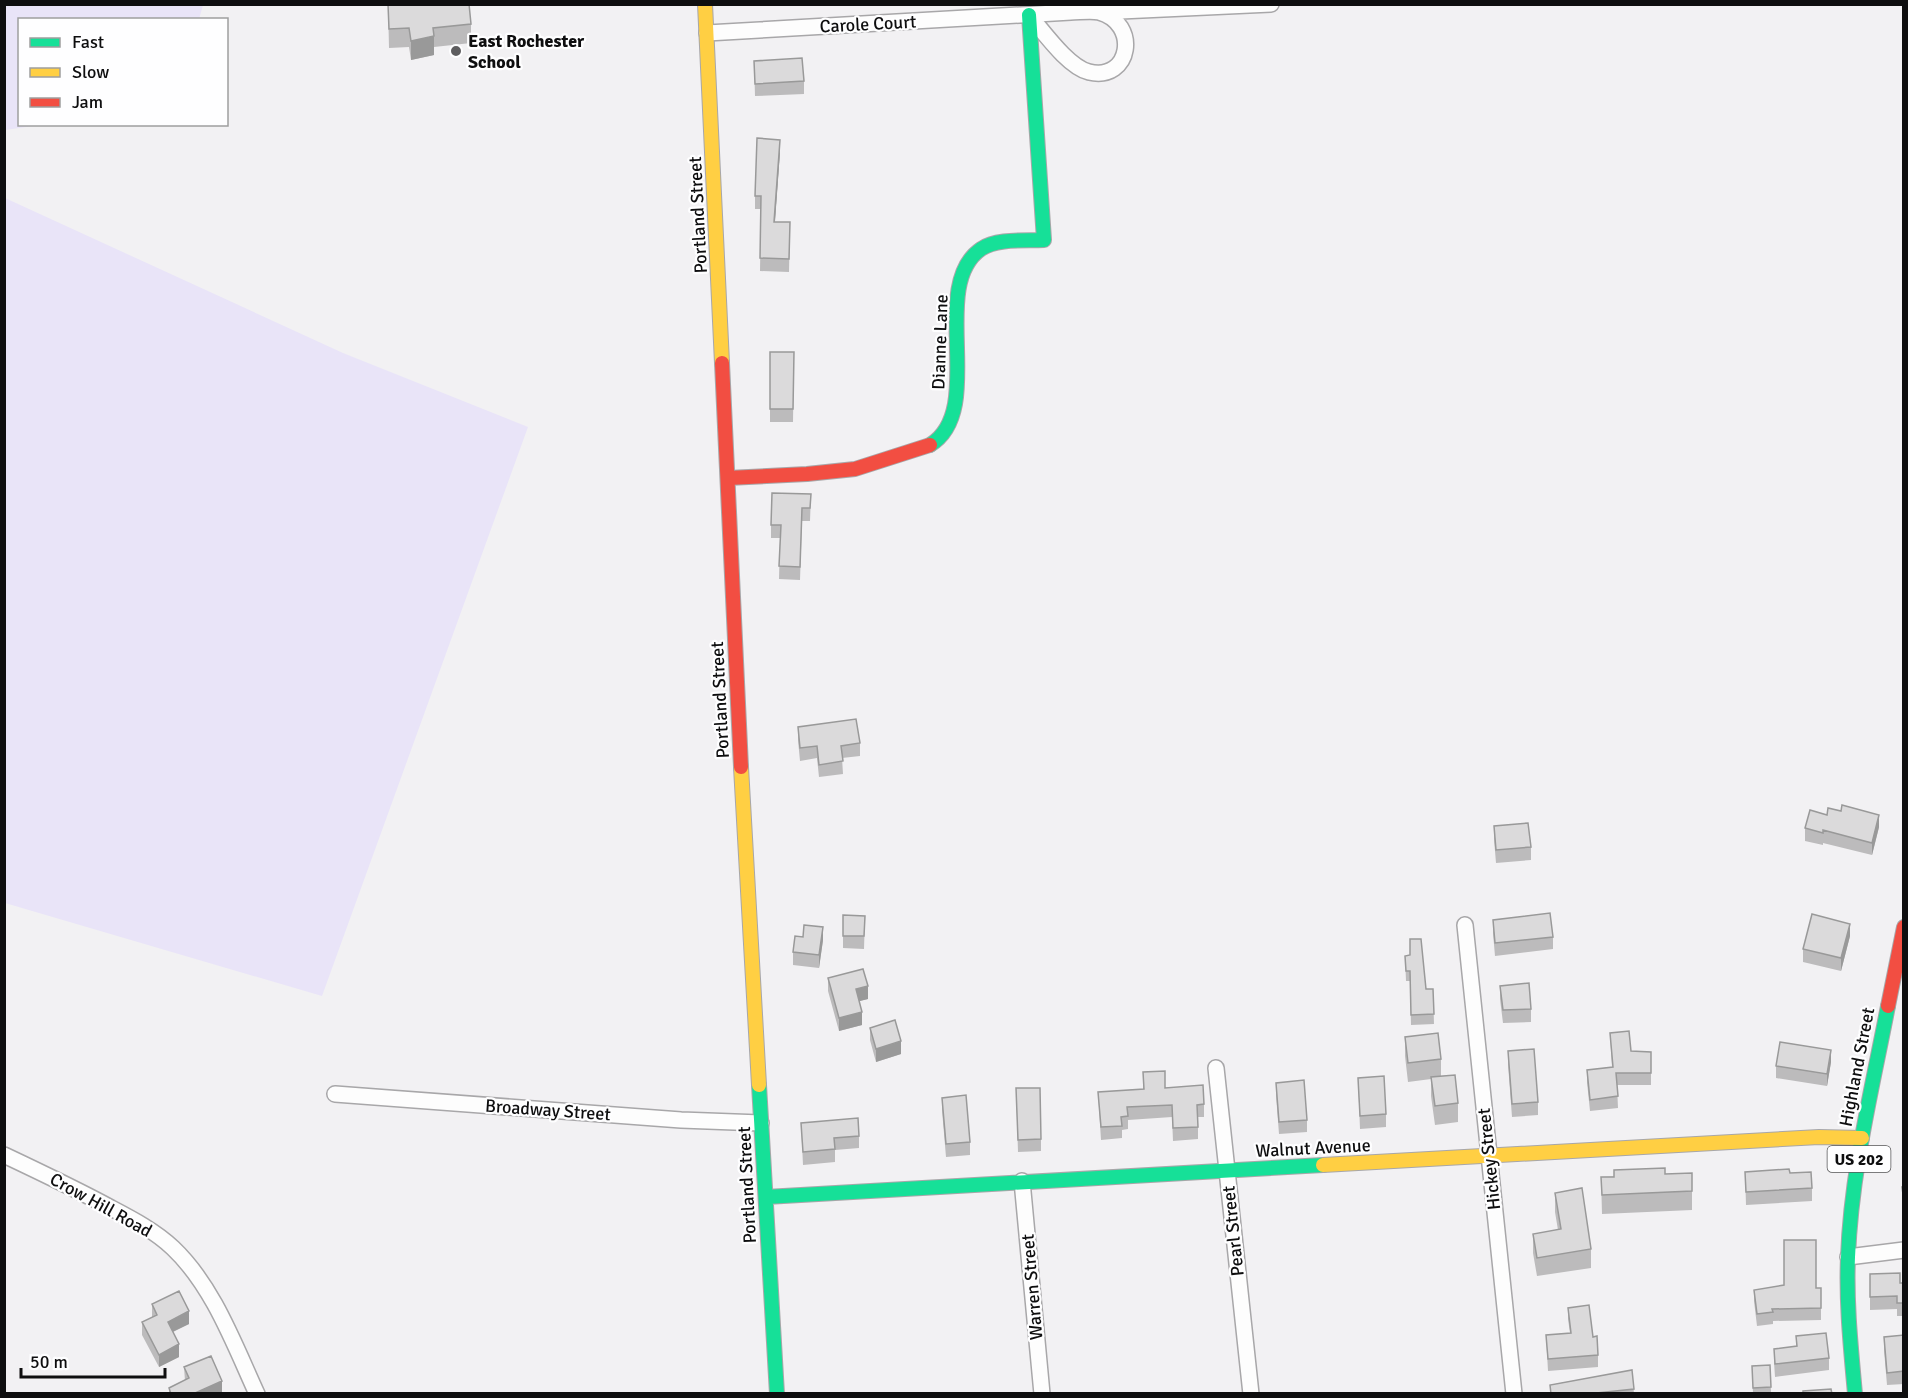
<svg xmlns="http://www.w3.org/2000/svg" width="1908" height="1398" viewBox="0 0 1908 1398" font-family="Signika,sans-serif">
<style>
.green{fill:#e9e4f8}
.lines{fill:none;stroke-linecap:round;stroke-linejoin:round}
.street-casing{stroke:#a8a7a9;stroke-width:18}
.fast-casing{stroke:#a8a7a9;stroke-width:16}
.slow-casing{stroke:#a8a7a9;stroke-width:16}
.jam-casing{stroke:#a8a7a9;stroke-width:16}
.street{stroke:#fdfdfd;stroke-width:15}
.fast{stroke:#16e098;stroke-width:14}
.slow{stroke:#ffcf43;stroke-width:14}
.jam{stroke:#f24e42;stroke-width:14}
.wall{fill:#bcbbbc}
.shaded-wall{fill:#999}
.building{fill:#dbdadb;stroke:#999;stroke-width:1.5}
.poi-dot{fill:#5e5d5f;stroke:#fefeff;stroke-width:2}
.labels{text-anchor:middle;stroke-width:4.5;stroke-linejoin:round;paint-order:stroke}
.shield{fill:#fefeff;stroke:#565657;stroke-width:1.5}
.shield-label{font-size:16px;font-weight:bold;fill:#0e0e0f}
.street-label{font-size:18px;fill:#0e0e0f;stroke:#fefeff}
.poi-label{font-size:18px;font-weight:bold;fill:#0e0e0f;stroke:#fefeff;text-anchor:start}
</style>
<rect width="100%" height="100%" fill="#f2f1f3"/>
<path class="green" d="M5,4H203V5L199,19L20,20V124L40,125L5,130Z
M5,198L343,353L528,427L322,996L5,903Z"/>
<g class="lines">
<defs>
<path id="street" d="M1099,12L1271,4
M707,33L1071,12C1079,12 1091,10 1099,12C1140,23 1131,82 1089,72C1068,67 1043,31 1029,15
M1465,925L1514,1394
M1216,1068L1251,1394
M335,1094L681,1120L761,1123
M4,1155C40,1172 76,1189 111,1208C132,1219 155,1231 173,1248C213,1286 234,1344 257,1394
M1022,1181L1042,1394
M1848,1257L1904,1250"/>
<path id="fast" d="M930,445C988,410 927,286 981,249C997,238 1025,241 1044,240L1029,15
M759,1085L777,1394
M766,1197L1323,1165
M1855,1394C1851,1349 1846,1303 1848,1257C1851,1173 1872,1089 1888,1006"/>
<path id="slow" d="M705,4L722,363
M741,767L759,1085
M1323,1165L1819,1137L1862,1138"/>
<path id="jam" d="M722,363L741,767
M728,478L807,474L855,469L930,445
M1888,1006L1904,927"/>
</defs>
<use href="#street" class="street-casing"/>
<use href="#fast" class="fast-casing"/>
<use href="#slow" class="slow-casing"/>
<use href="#jam" class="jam-casing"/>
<use href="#street" class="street"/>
<use href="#fast" class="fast"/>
<use href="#slow" class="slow"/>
<use href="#jam" class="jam"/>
</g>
<path class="wall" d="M388,4L471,24V43L434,47V55L411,60L409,47L389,48Z
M754,61L804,81V94L755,96Z
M780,152L775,222H790L789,272L760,271L761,209H755V196Z
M770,352H794L793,422H770Z
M811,494L810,521H802L800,580L779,579L780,538H771V525Z
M798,727L860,743V756L842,758L843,774L819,777L817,758L800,761L798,740Z
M1827,815L1879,827L1872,855L1823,843V845L1805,841V828Z
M1494,826L1531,847V860L1496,863L1494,839Z
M843,915L865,916L864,949L843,948Z
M1493,920L1553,937V949L1495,956L1493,933Z
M1850,936L1841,971L1803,962V949Z
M823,940L819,968L793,965V952Z
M1405,956L1426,989H1433L1434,1024L1411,1025L1410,981H1406Z
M828,978L868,999L859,1001L862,1025L839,1031L828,991Z
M1500,986L1531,1009V1022L1503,1023L1500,999Z
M870,1028L901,1054L876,1062L870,1040Z
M1610,1033L1631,1051L1651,1052V1085H1617L1618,1108L1590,1111L1587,1082V1070L1612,1067Z
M1405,1037L1441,1059V1076L1458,1103V1122L1435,1125L1431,1096V1079L1408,1082L1405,1056Z
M1508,1051L1538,1102V1115L1512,1117L1508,1064Z
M1831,1062L1827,1086L1776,1078V1066Z
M1143,1072L1165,1088L1204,1104V1117H1198V1139L1173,1141L1172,1117L1128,1120V1129L1122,1130V1138L1101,1140L1098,1092L1143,1089Z
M1358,1078L1386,1114V1127L1360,1129Z
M1276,1083L1307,1120V1132L1279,1134L1276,1095Z
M1016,1088L1041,1139V1151L1018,1152Z
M942,1098L970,1142V1155L946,1157L942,1110Z
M801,1123L859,1136V1148L835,1150V1162L803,1165Z
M1745,1172L1790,1173L1812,1188V1201L1746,1205Z
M1665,1174L1692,1191V1210L1602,1214L1601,1177Z
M1902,1187H1904V1214L1902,1200Z
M1555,1193L1591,1249V1268L1537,1276L1533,1253V1234L1558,1230L1555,1212Z
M1870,1274L1900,1283H1904V1316H1897V1309L1870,1310Z
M1821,1288V1320L1773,1321V1324L1757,1326L1754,1301V1290Z
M152,1304L189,1324L173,1332L179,1357L159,1367L142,1335V1322L152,1318Z
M1568,1308L1593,1337L1598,1355V1367L1548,1371L1546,1335L1570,1333L1568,1319Z
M1904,1335V1384L1887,1385L1884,1350V1337Z
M1796,1336L1829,1358V1370L1775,1377L1774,1362V1349L1796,1347Z
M1770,1365L1771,1393L1753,1394L1752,1366Z
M184,1367L222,1394H169V1388L185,1381Z
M1632,1370L1634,1394H1550V1385Z"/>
<path class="shaded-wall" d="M434,36V55L411,60V41Z
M780,140V152L774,234V222Z
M1879,815V827L1872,855V843Z
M1850,924V936L1841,971V958Z
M823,927V940L819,968V955Z
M868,986V999L856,1002V989Z
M862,1012V1025L839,1031V1018Z
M901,1041V1054L876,1062V1049Z
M1831,1050V1062L1827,1086V1074Z
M189,1311V1324L168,1334V1322Z
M179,1344V1357L159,1367V1355Z
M222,1381V1394H193Z"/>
<path class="building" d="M388,4H469L471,24L433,28L434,36L411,41L409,28L389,29Z
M802,58L804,81L755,84L754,61Z
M757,138L780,140L774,222H790L789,259L760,258L761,196H755Z
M770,352H794L793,409H770Z
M772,493L811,494L810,508H802L800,567L779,566L781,525H771Z
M856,719L860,743L841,746L843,761L819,765L817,746L800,748L798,727Z
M1842,805L1879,815L1872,843L1823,830V833L1805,828L1810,810L1827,815L1828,808L1841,811Z
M1528,823L1531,847L1496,850L1494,826Z
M1550,913L1553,937L1495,943L1493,920Z
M1812,914L1850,924L1841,958L1803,949Z
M843,915L865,916L864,936H843Z
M804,925L823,927L819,955L793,952L795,936L803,937Z
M1410,939H1421L1426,989H1433L1434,1014L1411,1015L1410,971H1406L1405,956L1410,955Z
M863,969L868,986L856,989L862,1012L839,1018L828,978Z
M1529,983L1531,1009L1503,1010L1500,986Z
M895,1020L901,1041L876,1049L870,1028Z
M1629,1031L1631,1051L1651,1052V1073H1616L1618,1096L1590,1100L1587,1070L1613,1067L1610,1033Z
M1438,1033L1441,1059L1408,1063L1405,1037Z
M1780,1042L1831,1050L1827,1074L1776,1066Z
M1534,1049L1538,1102L1512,1104L1508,1051Z
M1165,1071V1088L1203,1085L1204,1104L1197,1105L1198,1127L1173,1128L1172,1105L1127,1107L1128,1116L1121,1117L1122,1126L1101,1127L1098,1092L1144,1089L1143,1072Z
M1455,1075L1458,1103L1435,1106L1431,1077Z
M1384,1076L1386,1114L1360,1116L1358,1078Z
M1304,1080L1307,1120L1279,1122L1276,1083Z
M1016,1088H1040L1041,1139L1018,1140Z
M966,1095L970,1142L946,1144L942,1098Z
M858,1118L859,1136L834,1138L835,1149L803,1152L801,1123Z
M1665,1168V1174L1692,1173V1191L1602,1195L1601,1177H1614V1170Z
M1789,1169L1790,1173L1811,1172L1812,1188L1746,1192L1745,1172Z
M1902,1187H1904V1202Z
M1582,1188L1591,1249L1537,1258L1533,1234L1561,1229L1555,1193Z
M1784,1240H1816V1288H1821V1308L1772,1309L1773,1312L1757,1314L1754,1290L1784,1285Z
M1900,1273V1283H1904V1303H1897V1296L1870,1297V1274Z
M179,1291L189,1311L168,1322L179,1344L159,1355L142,1322L157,1315L152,1304Z
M1589,1305L1593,1337L1597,1336L1598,1355L1548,1359L1546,1335L1571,1333L1568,1308Z
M1826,1333L1829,1358L1775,1364L1774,1349L1797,1346L1796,1336Z
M1904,1335V1371L1887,1373L1884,1337Z
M211,1356L222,1381L193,1394H171L169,1388L189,1378L184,1367Z
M1770,1365L1771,1387L1753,1388L1752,1366Z
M1632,1370L1634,1389L1587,1394H1551L1550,1385Z
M1831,1389L1832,1394H1803V1391Z"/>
<circle class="poi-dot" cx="456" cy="51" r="6"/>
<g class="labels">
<rect class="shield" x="1827.5" y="1146" width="63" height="26" rx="4.5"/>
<g class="shield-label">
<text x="1859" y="1165">US 202</text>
</g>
<g class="street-label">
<text transform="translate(868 24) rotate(-3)" y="6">Carole Court</text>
<text transform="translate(698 215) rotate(-93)" y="6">Portland Street</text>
<text transform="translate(940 342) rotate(-88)" y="6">Dianne Lane</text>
<text transform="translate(720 700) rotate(-93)" y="6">Portland Street</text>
<text transform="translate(1857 1067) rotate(-79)" y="6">Highland Street</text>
<text transform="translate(548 1110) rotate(4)" y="6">Broadway Street</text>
<text transform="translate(1313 1148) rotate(-3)" y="6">Walnut Avenue</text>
<text transform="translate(1489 1159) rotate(-96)" y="6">Hickey Street</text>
<text transform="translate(747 1185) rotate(-93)" y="6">Portland Street</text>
<text transform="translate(101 1205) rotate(29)" y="6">Crow Hill Road</text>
<text transform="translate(1233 1231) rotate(-96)" y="6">Pearl Street</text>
<text transform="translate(1032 1287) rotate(-95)" y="6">Warren Street</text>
</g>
<g class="poi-label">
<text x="468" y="47">East Rochester<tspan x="468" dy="21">School</tspan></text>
</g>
</g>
<rect width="1908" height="1398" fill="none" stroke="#0e0e0f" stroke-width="12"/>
<rect x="18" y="18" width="210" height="108" fill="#fefeff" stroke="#9e9e9f" stroke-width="1.5"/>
<rect x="30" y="38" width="30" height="9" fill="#16e098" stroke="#9e9e9f" stroke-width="1.5"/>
<text x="72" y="48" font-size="18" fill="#0e0e0f">Fast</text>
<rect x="30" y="68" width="30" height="9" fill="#ffcf43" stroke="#9e9e9f" stroke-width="1.5"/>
<text x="72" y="78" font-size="18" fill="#0e0e0f">Slow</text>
<rect x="30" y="98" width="30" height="9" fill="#f24e42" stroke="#9e9e9f" stroke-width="1.5"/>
<text x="72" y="108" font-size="18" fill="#0e0e0f">Jam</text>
<path d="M21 1368v9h144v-9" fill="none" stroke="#0e0e0f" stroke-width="3"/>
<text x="30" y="1368" font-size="18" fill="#0e0e0f" stroke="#fefeff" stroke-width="4.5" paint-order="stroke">50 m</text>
</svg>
